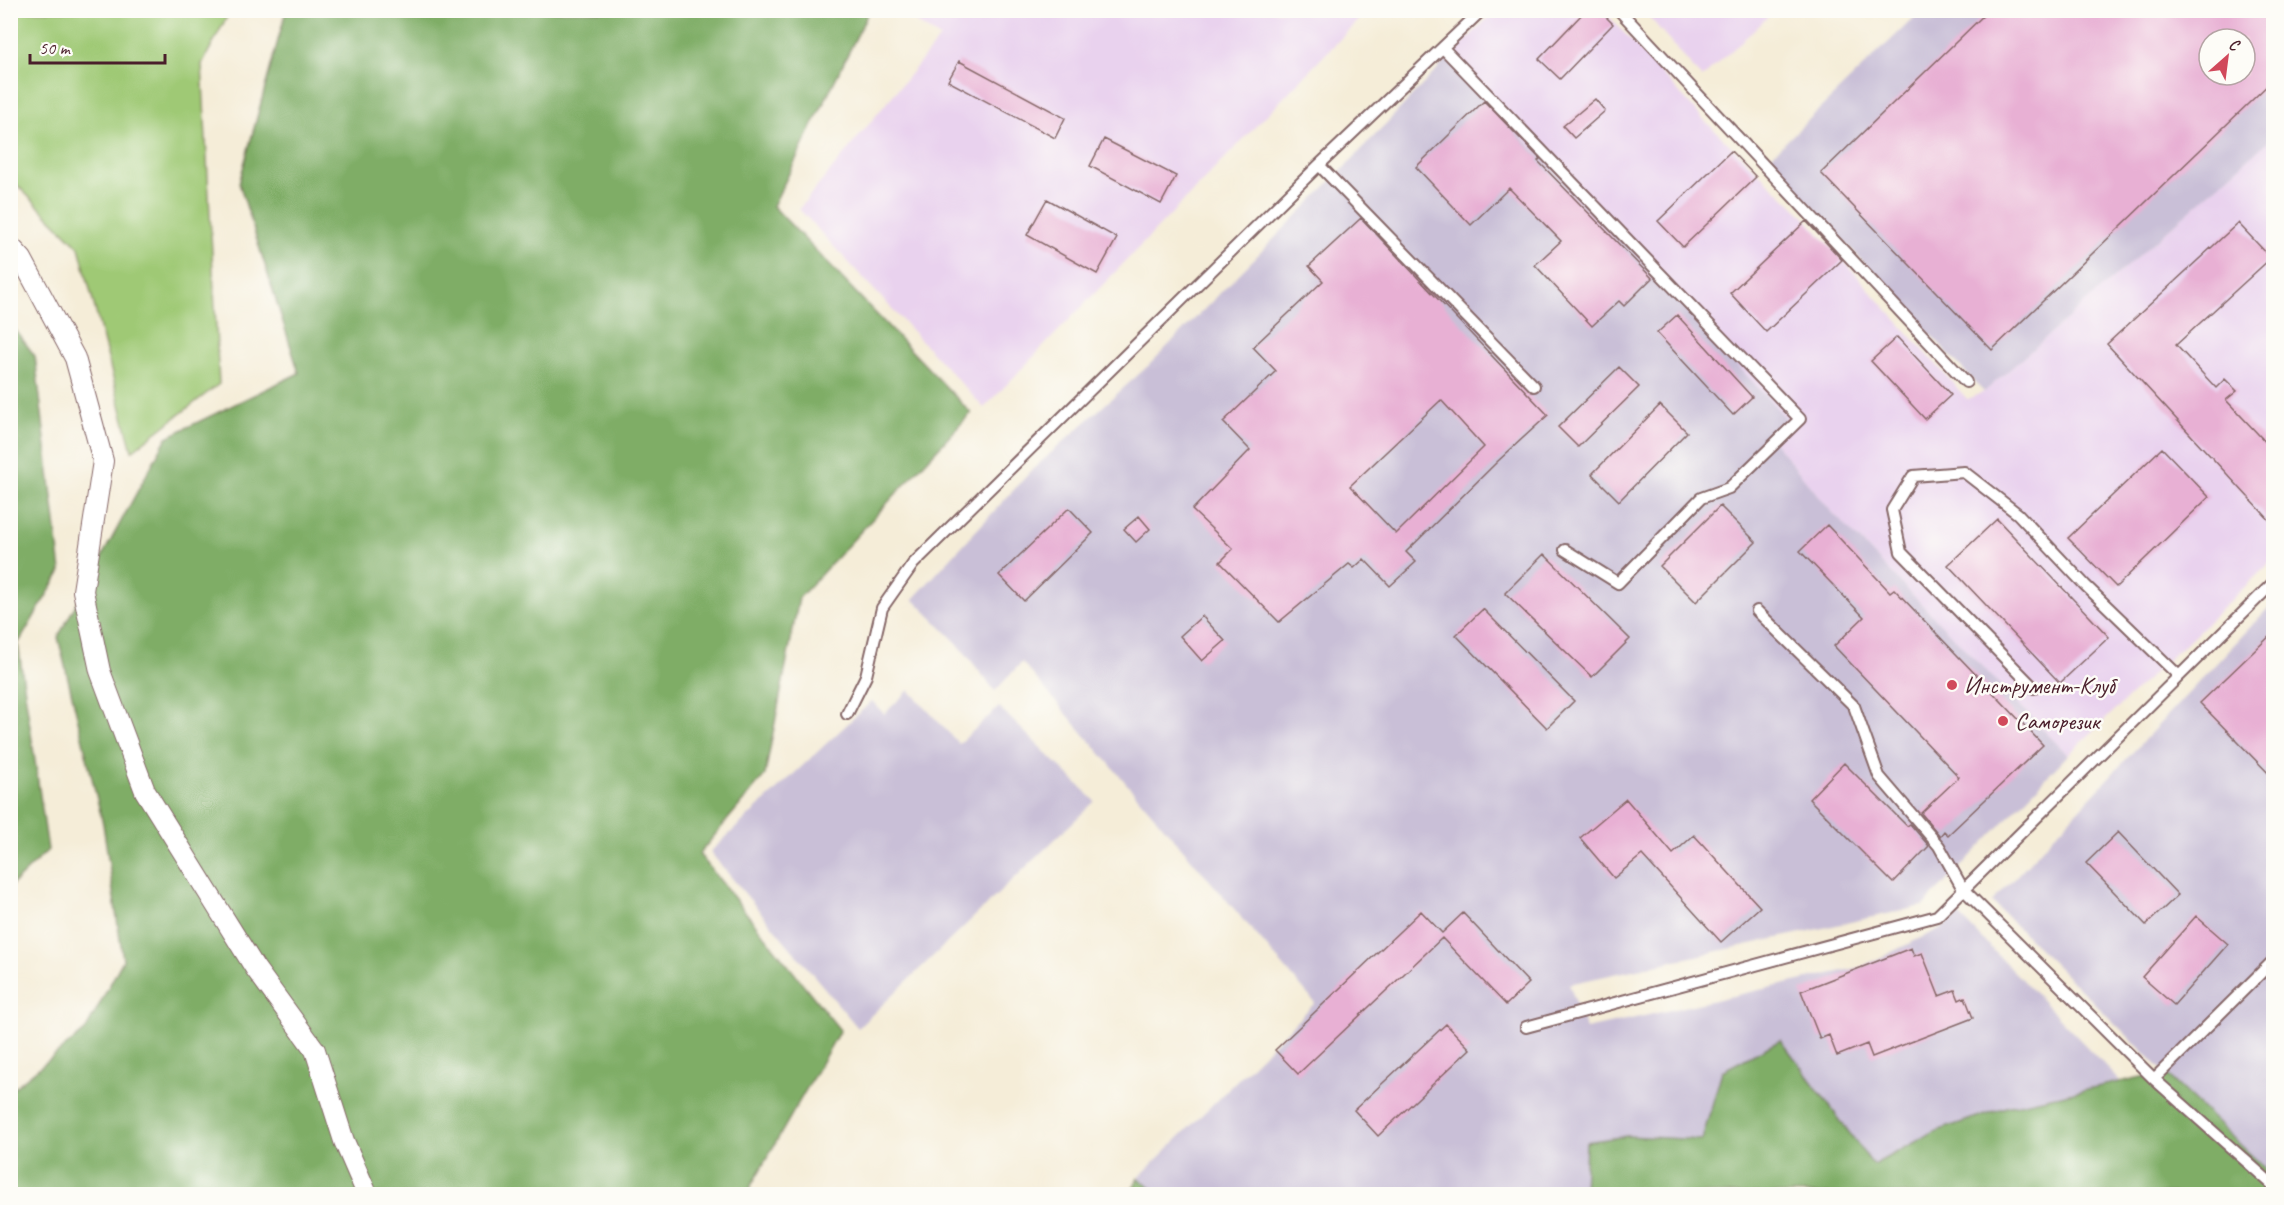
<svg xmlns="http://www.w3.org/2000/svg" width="2284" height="1205" viewBox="0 0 2284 1205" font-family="Caveat,sans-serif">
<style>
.built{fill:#e9d2ee}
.industrial{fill:#c9bfd7;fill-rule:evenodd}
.green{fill:#9fc975;stroke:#747450;stroke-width:1.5}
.forest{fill:#7fad66;stroke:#646648;stroke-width:1.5}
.building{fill:#e8b0d4;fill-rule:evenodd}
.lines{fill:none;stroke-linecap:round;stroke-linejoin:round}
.lane-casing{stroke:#866768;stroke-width:14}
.street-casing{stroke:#866768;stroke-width:22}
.lane{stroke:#fff;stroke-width:10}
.street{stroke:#fff;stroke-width:20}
.poi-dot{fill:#d1495b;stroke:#fdfcf7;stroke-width:2}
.labels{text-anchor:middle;stroke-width:5;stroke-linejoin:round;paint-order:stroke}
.poi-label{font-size:24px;fill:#4a1f2b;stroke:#fdfcf7;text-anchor:start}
</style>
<rect width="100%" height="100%" fill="#fdfcf7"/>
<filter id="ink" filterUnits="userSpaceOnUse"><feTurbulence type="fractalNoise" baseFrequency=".0167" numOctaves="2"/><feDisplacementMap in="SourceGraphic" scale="12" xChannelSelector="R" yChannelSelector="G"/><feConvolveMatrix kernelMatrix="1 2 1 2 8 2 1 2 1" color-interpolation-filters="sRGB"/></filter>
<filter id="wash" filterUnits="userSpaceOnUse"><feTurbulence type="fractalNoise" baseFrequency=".008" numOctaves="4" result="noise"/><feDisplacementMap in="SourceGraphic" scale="24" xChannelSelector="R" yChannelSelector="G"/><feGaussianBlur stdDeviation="1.35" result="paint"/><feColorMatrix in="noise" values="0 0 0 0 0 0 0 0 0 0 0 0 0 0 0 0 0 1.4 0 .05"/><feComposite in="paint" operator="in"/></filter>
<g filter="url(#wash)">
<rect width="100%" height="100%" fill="#f5edd8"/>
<path class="built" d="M899,11H1367L984,408L799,209L940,38Z
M1495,11H1604L1705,121L1801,213L1967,399L1984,392L2273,137V560L2068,755L1831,511L1770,437L1785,418L1631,250L1447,59Z
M1644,11H1774L1702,78Z"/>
<path class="industrial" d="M1921,11H2273V137L1984,392L1768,159ZM2209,39H2245V75H2209Z
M1447,59L1631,250L1786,418L1770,437L1831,511L2068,755L1923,906L1569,984L1586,1029L1861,967L1939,929L1959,915L2121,1082L2006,1107L1934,1132L1873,1165L1722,1071L1702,1140L1627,1136L1584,1194H1159L1138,1178L1315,1003L1022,662L995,691L957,643L913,599L1033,469L1148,366L1347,165Z
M2273,603V1177L2164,1072L1992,902Z
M909,690L959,744L999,707L1095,801L858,1028L710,852L872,701L884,714Z"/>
<path class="green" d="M10,11H230L202,64L219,384L132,451L79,247L11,179Z"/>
<path class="forest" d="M286,11H869L773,206L971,413L799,598L765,775L699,854L840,1030L751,1186L750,1194H11V1090L85,1031L123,960L103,824L58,637L167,437L299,373L239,183Z
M10,323L35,356L61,571L18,644L48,850L11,886Z
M1781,1040L1873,1165L1934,1132L2006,1107L2164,1072L2274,1177L2273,1194H1584L1586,1142L1627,1136L1702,1140L1722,1071Z
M1138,1178L1159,1194H1130Z"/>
<g id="blocks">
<path class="building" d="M1586,10H1599L1613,24L1560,79L1539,59Z
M1989,10H2274V79L1992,350L1821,173ZM2209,39H2245V75H2209Z
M959,61L1065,118L1055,138L948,81Z
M1595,99L1605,111L1574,138L1563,126Z
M1484,101L1540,159L1538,161L1652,278L1624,306L1619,301L1592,326L1535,265L1561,241L1509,188L1471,225L1416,167Z
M1104,139L1176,176L1161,204L1090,166Z
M1731,151L1756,177L1683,247L1658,221Z
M1047,199L1117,238L1097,274L1027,235Z
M1361,218L1548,415L1498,461L1406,552L1416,562L1390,586L1364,559L1354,568L1349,564L1279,622L1220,562L1233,549L1192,510L1250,450L1223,422L1276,371L1253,347L1323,281L1309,266ZM1441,400L1484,447L1396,534L1350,486Z
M1806,221L1842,260L1766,332L1730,293Z
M2238,223L2271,258L2176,345L2216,388L2225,379L2237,391L2226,400L2274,451V525L2107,344Z
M1677,315L1752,397L1733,415L1657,333Z
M1897,337L1951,395L1925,419L1871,361Z
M1619,367L1639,387L1578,447L1558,427Z
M1660,405L1687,432L1619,501L1592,474Z
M2162,448L2209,497L2116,587L2068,538Z
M1720,506L1756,542L1696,602L1660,566Z
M1069,508L1093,533L1024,601L999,575Z
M1139,516L1150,529L1136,542L1124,529Z
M1997,519L2109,637L2060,683L1948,565Z
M1827,525L1890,592L1894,589L2043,745L1948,835L1944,831L1940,836L1921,813L1959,777L1834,646L1864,617L1800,551Z
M1544,554L1630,639L1592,677L1505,593Z
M1483,609L1574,701L1547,728L1456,635Z
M1202,616L1225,641L1202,661L1180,636Z
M2274,632V779L2200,703Z
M1844,763L1907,826L1910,824L1929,846L1893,883L1809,799Z
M1626,799L1673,854L1694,835L1760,907L1721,942L1642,855L1614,878L1580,838Z
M2118,832L2178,895L2146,925L2086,863Z
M1421,911L1442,933L1463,913L1529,983L1506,1005L1442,938L1298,1074L1275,1050Z
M2196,916L2228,944L2174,1005L2142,977Z
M1911,948L1914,956L1922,953L1939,996L1955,990L1959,1000L1965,997L1973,1018L1872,1057L1867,1044L1837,1056L1829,1035L1820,1039L1801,991Z
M1446,1024L1470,1049L1378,1136L1354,1110Z"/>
</g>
</g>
<g filter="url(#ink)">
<use href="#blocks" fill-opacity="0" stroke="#866768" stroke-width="1.5"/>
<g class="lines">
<defs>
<path id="lane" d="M1619,10L1966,382
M1443,48L1800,419L1729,488L1701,498L1618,583L1565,550
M1319,165L1534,386
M1757,611L1854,706L1879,776L1939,846L1963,889L2154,1079L2274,960
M2034,688L1901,552L1892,510L1913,476L1964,472L2018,514L2085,585L2179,676
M847,714L866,676L882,608L913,564L1319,165L1482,10
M1526,1027L1937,916L2274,582
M2154,1079L2274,1186"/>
<path id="street" d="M10,246L22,259L75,358L103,461L83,591L100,671L145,791L255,968L315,1050L344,1141L367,1194"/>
</defs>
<use href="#lane" class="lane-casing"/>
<use href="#street" class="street-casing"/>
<use href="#lane" class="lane"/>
<use href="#street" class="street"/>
</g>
</g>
<g class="poi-dot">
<circle cx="1952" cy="685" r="6"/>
<circle cx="2003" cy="721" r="6"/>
</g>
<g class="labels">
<g class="poi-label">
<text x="1964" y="693">Инструмент-Клуб</text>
<text x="2015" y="729">Саморезик</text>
</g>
</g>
<rect width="2284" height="1205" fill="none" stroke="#fdfcf7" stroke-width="36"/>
<g transform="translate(2227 57) rotate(28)"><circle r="28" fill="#fdfcf7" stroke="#b5a4a5" stroke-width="1.5"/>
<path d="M0-4.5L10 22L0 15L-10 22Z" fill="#d1495b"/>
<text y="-9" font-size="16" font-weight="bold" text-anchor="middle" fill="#4a1f2b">С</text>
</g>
<path d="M30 54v9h135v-9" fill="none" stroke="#4a1f2b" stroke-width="3"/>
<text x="39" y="54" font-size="18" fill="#4a1f2b" stroke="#fdfcf7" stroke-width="4.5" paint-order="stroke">50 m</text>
</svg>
